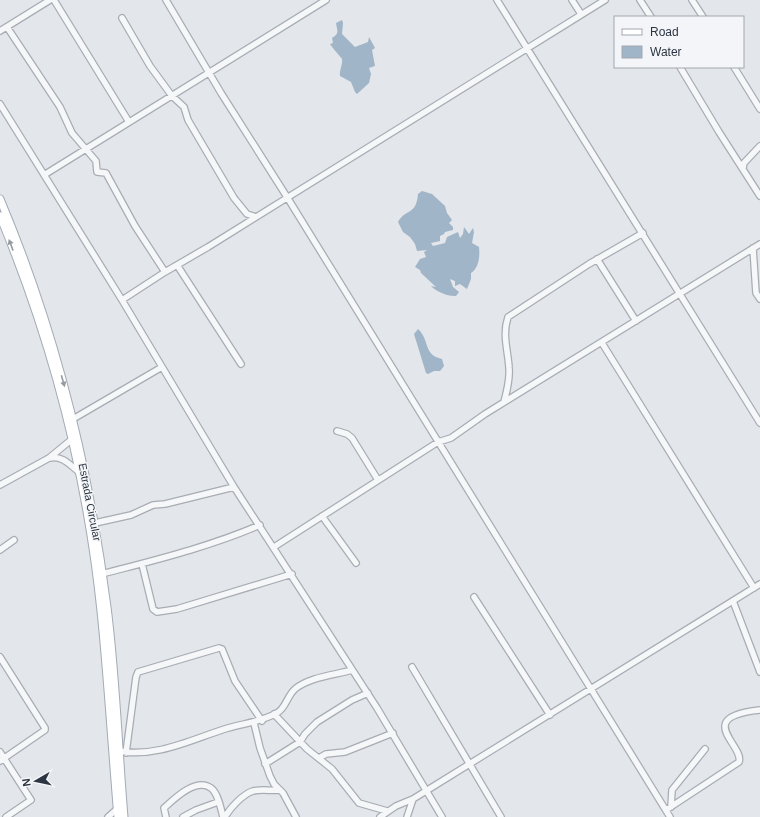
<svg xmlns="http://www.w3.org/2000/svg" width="760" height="817" viewBox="0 0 760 817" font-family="Arial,sans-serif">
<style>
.water{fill:#a1b5c8}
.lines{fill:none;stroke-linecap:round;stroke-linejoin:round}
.minor-casing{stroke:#a8adb4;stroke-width:8}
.major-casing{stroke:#a3abb5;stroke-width:9}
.minor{stroke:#f6f7f9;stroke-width:5.5}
.major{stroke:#fff;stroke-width:7}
.oneway{fill:#969aa0}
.labels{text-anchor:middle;stroke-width:3;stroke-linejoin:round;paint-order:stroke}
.street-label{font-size:11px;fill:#2c3542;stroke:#f3f5f8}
</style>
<rect width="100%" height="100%" fill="#e3e6ea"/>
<path class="water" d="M342,20L343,23L342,34L355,47L368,42L369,37L375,48L372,50L375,66L369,68L371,74L369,83L357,94L355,92L351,82L340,76C339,70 343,65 342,59C342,58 333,49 330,44L333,43L332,38C340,33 337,31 336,23Z
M422,191L432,194L445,206L447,213L452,220L449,223L453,227V230L445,232L444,234L440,236V241L431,243L433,246L445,243L447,237L458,232L460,238L463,234L464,227L469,234L473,228L474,232L472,243L479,247C480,256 479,268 471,273V279L467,289L460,284L455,286V281L450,279L453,287L459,292L456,296C449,297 435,291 431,286L436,287L421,273L420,270L415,267L420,259L426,257L424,252L427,250L417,251L415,244L410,237L403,232L398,222C406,208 416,216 418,194Z
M418,329C430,340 423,355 442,359L444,366L440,371H434L428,374L426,373L414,334Z"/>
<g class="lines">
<defs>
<path id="minor" d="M54,0L129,122
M166,0L221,93L287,197L670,817
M497,0L760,423
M572,0L581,14
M640,0L651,17
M692,0L703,17
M122,18L150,66L172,96L184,107L188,120L234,198L247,214L256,217
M7,27L60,107L72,133L96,161L97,172L106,173L135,226L165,272
M0,31L50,0
M680,67L719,132L760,196
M734,67L760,109
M0,104L122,300L234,487L377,708L442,817
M743,168L744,163L760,146
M44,175L326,0
M753,248L756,293L760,299
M597,259L636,321
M177,265L241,364
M122,300L165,272L208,247L605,0
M602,343L754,588
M504,402C507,391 510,379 509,368C508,350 502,335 508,317L589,264L643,233
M73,419L162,367
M337,431L347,434L352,438L378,480
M50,458C62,455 70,465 79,472
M0,485L49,458L71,440
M322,516L356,563
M95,523L131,515L153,505L165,504L234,487
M274,547L438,442L451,438L485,414L760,244
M0,550L14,540
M142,564L153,609L157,612L177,609L292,574
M102,574C155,560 209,547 260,525
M474,597L550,715
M733,601L760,672
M0,657L45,728V730L0,761
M412,667L501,817
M274,714L307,749L332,769L359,803L387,811
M254,723L260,748L270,776L274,784L283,793L296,817
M119,751C157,758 192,739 228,728C246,723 260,722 277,713C286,708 287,696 295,689C309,677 335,675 352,670
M0,752L31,800L6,817
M126,753L136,677L138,672L219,648L222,649L235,681L262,721
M319,758L326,754L345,752L393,733
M265,764L300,742L305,734L317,722L352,700L368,693
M671,807L672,790L705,749
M666,810L739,762C745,746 692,717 760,710
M108,817L117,809
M166,817L164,808C174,799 196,777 211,788C218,793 221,809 223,817
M183,817L196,810L218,802
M225,817C230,808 243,794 253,791C262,789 271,791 279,790
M380,817L396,806L413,799
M407,817L413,799L760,584"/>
<path id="major" d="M0,199C55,329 89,467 107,607C116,677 118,747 124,817
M0,216C52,341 87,476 101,611C108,679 112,748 118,817"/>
</defs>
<use href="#minor" class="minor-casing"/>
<use href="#major" class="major-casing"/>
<use href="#minor" class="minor"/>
<use href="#major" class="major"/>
</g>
<defs><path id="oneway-solid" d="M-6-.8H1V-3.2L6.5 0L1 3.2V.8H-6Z"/></defs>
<g class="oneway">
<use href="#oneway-solid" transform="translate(11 245) rotate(-110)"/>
<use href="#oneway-solid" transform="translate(63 381) rotate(74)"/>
</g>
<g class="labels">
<g class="street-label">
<text transform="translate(90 502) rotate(79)" y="4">Estrada Circular</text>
</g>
</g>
<rect x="614" y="16" width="130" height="52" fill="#f3f5f8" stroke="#a3a8af"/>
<rect x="622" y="29" width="20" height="6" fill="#ffffff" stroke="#a3a8af"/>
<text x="650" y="36" font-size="12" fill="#2c3542">Road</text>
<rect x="622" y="46" width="20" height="12" fill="#a1b5c8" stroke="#a3a8af"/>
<text x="650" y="56" font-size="12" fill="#2c3542">Water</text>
<g transform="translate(36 781) rotate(261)" stroke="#f3f5f8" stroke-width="3" paint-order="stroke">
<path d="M0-3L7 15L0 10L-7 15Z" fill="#2c3542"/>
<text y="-6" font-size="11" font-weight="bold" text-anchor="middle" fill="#2c3542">N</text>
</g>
</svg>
